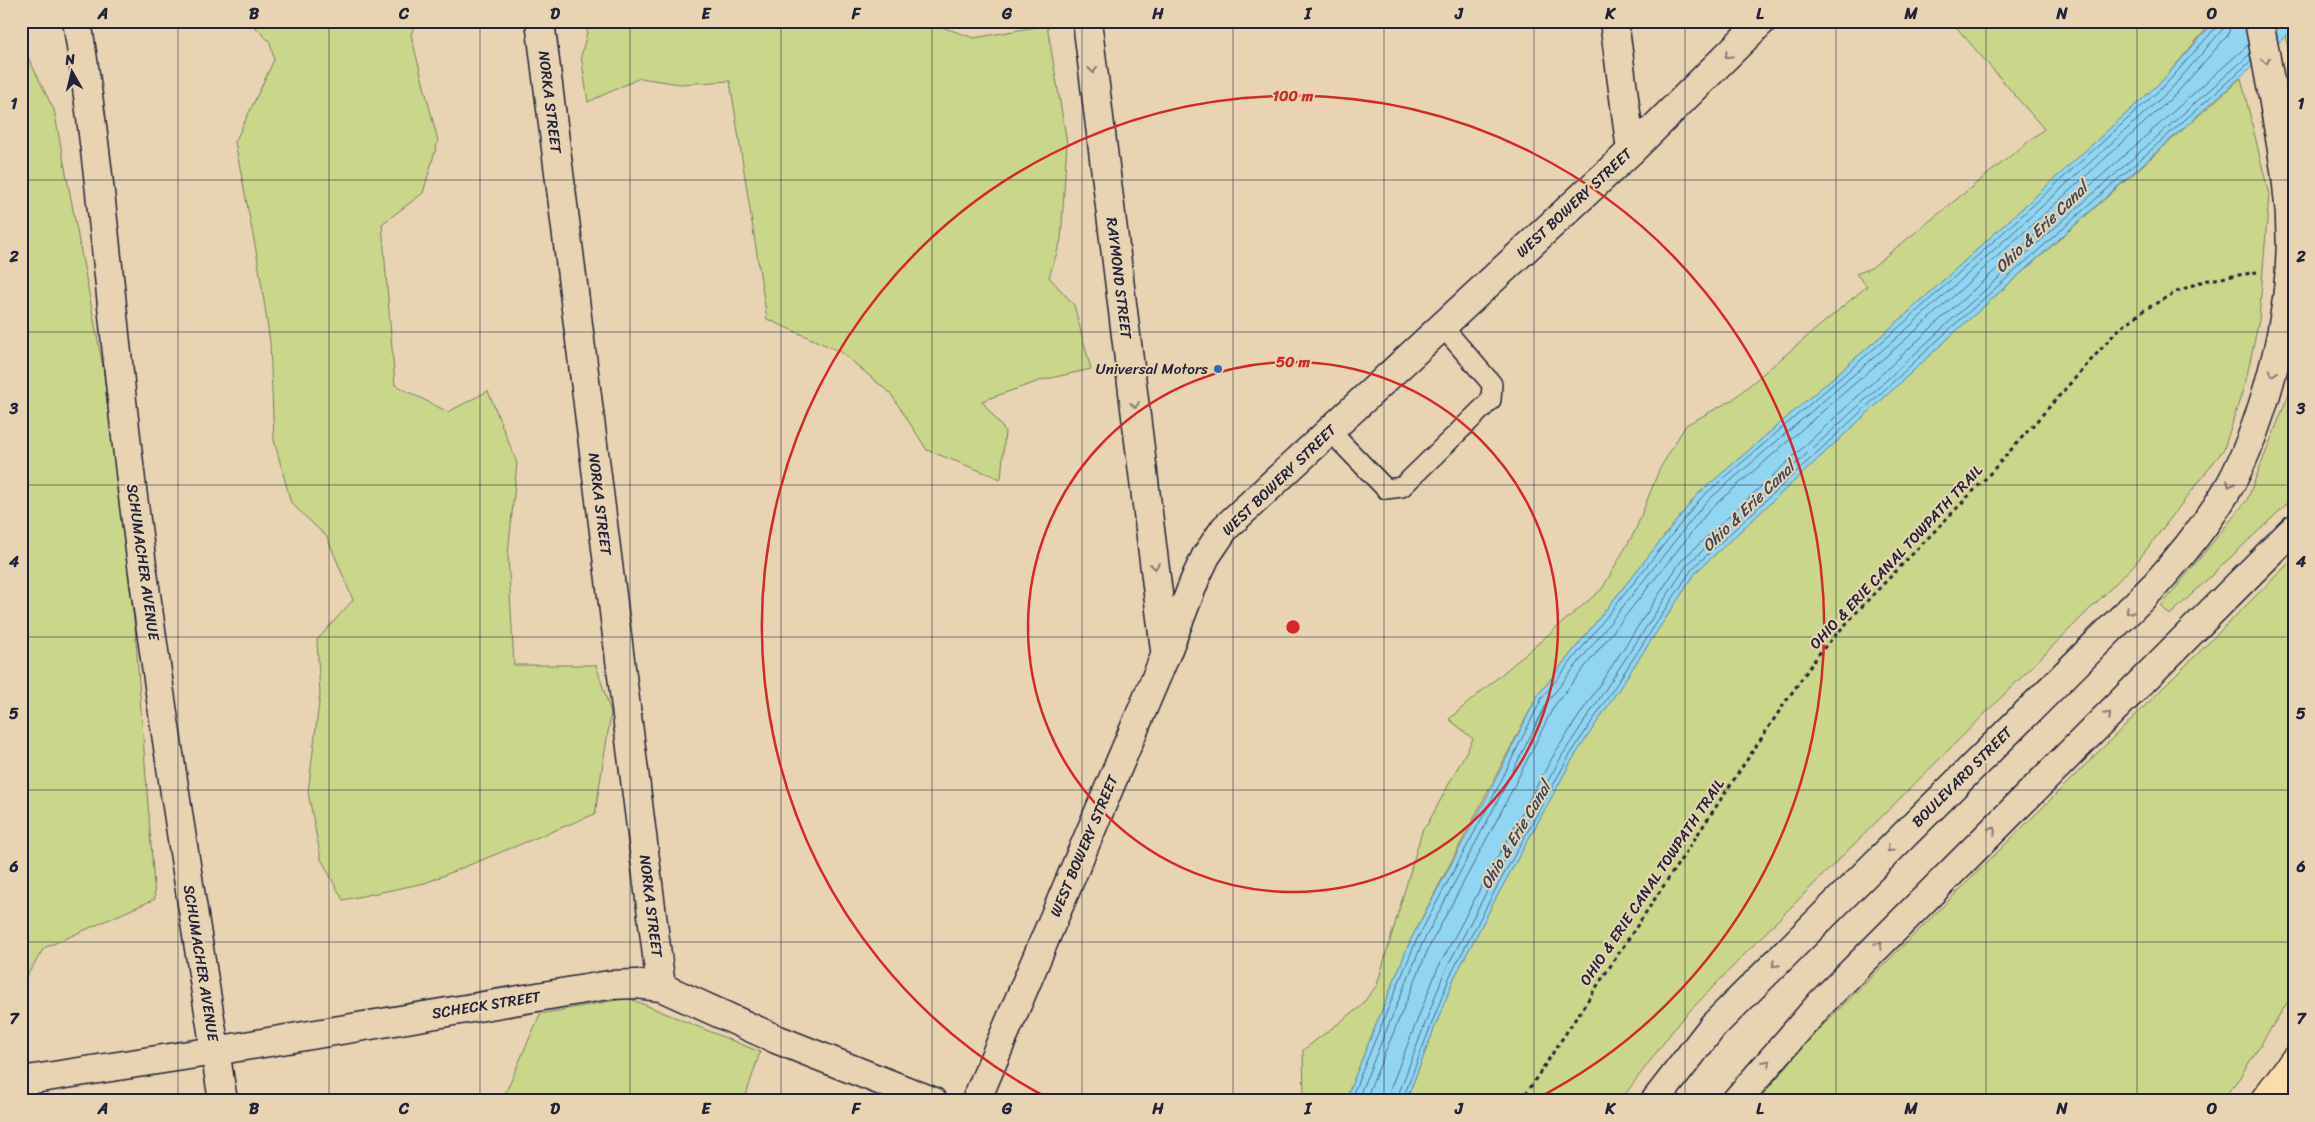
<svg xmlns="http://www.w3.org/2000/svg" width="2315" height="1122" viewBox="0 0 2315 1122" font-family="Sriracha,sans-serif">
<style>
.green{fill:#cad689;stroke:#767c62}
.water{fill:#90d6f2;stroke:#648ea9}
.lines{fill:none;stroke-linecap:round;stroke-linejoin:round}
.shore{stroke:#4e6a84;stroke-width:1}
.lane-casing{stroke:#22223b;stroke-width:22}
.street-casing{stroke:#22223b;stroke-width:31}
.secondary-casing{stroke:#22223b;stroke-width:31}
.highway-casing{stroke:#22223b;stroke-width:31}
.path{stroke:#22223b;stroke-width:3;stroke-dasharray:4 4;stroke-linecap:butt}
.lane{stroke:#e8d4b2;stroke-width:19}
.street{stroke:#e8d4b2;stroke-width:28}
.secondary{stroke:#e8d4b2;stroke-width:28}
.highway{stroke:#f9deab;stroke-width:28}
.oneway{stroke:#857b76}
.grid{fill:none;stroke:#22223b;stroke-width:1;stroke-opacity:0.55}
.ring{fill:none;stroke:#d62828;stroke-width:2.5}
.poi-dot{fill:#1f6fb2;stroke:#e8d4b2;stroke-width:2}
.labels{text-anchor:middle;stroke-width:4;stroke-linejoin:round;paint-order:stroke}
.street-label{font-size:15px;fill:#22223b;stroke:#e8d4b2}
.poi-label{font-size:15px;fill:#22223b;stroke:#e8d4b2;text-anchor:end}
.water-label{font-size:16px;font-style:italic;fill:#384660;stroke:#e8d4b2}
.centre{fill:#d62828;stroke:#e8d4b2;stroke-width:2.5}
.ring-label{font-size:15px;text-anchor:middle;font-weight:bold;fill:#d62828;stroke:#e8d4b2;stroke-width:4;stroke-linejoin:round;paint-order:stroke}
.neatline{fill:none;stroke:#22223b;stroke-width:2}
.grid-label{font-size:16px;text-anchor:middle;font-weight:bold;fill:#22223b}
</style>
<rect width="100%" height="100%" fill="#e8d4b2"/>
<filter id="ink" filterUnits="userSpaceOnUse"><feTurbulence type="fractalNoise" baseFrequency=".02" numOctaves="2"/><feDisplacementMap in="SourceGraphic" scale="10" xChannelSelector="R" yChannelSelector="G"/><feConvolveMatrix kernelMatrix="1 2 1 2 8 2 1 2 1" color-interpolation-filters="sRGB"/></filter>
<g filter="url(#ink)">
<path class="green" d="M249,21H416L411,35L438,141L423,193L382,224L395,385L448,412L488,391L517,463L508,555L514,665H596L611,713L595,814L425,883L343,900L321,859L308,792L320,695L317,640L353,600L327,537L291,503L274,440L270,342L258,261L235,142L274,60L270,42Z
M590,21H924L974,38L1047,25L1067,143L1061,240L1049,277L1074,305L1091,369L1042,380L982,401L1005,431L1001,479L927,450L891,394L841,352L767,319L730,81L680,84L640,78L588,102L581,56Z
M1951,21H2213L2163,80L1902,318L1697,495L1538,695L1411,939L1345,1101H1304L1303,1050L1360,1007L1377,985L1423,828L1427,825L1473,739L1449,719L1602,589L1635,531L1659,470L1686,425L1732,400L1867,286L1856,274L1871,268L2044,129Z
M2294,29V98L2286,36Z
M21,43L54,110L103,367L135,628L155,899L44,948L21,985Z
M2241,78L2269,195L2259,320L2246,380L2224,449L2136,563L1776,922L1680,1021L1620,1101H1406L1454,978L1496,898L1572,760L1696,572L1956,331Z
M2294,381V497L2170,615L2161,606L2247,500Z
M2294,558V992L2238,1080L2221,1101H1758L1807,1041Z
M628,998L760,1052L744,1101H502L540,1014Z"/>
<path class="water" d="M2215,21H2294V29L1956,331L1696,572L1572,760L1496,898L1454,978L1406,1101H1345L1411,939L1484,803L1538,695L1697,495L1902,318L2163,80Z"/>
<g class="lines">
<path class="shore" d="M1350,1101L1416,941L1489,805L1542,698L1701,498L1905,322L2166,84L2217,26L2218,21
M1357,1101L1422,944L1494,808L1548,701L1705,503L1909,327L2171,89L2222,30L2225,21
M1365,1101L1429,947L1501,812L1554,706L1711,508L1914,332L2176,94L2228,35L2232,21
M1388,1101L1389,1092L1437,970L1480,889L1556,751L1681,561L1943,317L2248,45
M1396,1101L1444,973L1486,893L1563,754L1687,565L1948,323L2250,54
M1402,1101L1450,976L1492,896L1568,758L1692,569L1952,327L2251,61"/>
<defs>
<path id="lane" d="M1330,431L1386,489L1402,487L1491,400L1492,384L1442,326"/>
<path id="street" d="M77,21C102,176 113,333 132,489C158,693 191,897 223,1101
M540,21L661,987
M1087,21L1165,650
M1614,21L1631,151
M21,1081L215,1051L609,985L636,984L661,987L776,1039L932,1101
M976,1101L1166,654L1196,577L1206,556L1225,528L1631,151L1762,21"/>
<path id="secondary" d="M1655,1101L1713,1026L2155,585C2181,556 2206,525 2226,492C2243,464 2254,433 2264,401C2286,329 2297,261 2287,185C2280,130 2269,76 2259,21
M1736,1101L1821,1003L2294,529"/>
<path id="highway" d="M2264,1101L2294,1061"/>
</defs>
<use href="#lane" class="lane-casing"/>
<use href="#street" class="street-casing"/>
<use href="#secondary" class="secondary-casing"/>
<use href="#highway" class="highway-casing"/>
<path class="path" d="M1521,1101L1784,704L1821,651L1867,601L1985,479L2117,331L2144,310L2176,292L2203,281L2257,272"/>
<use href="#lane" class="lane"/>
<use href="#street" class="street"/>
<use href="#secondary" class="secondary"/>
<use href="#highway" class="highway"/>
</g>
<defs><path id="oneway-chevron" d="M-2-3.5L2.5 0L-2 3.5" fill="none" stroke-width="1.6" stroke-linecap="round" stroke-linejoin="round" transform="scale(1.25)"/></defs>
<g class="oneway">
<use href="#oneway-chevron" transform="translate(1728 55) rotate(135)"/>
<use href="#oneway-chevron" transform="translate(2266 61) rotate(79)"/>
<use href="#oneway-chevron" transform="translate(1093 70) rotate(83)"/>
<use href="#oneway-chevron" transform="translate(2273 373) rotate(107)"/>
<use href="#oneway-chevron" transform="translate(1135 405) rotate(83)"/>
<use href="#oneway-chevron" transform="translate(2230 484) rotate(117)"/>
<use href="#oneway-chevron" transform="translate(1155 566) rotate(83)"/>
<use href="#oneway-chevron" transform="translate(2129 611) rotate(135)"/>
<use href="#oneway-chevron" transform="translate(2108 715) rotate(-45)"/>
<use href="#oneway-chevron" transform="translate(1993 830) rotate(-45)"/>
<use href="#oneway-chevron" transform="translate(1890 849) rotate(135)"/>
<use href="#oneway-chevron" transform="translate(1879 945) rotate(-45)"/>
<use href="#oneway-chevron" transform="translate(1775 964) rotate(135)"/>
<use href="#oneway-chevron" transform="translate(1767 1063) rotate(-48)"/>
</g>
</g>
<path class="grid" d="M178,21V1101M329,21V1101M480,21V1101M630,21V1101M781,21V1101M932,21V1101M1082,21V1101M1233,21V1101M1384,21V1101M1534,21V1101M1685,21V1101M1836,21V1101M1986,21V1101M2137,21V1101M21,180H2294M21,332H2294M21,485H2294M21,637H2294M21,790H2294M21,942H2294"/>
<g class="ring">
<circle cx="1293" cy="627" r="265"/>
<path d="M1052 1100A531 531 0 1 1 1534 1100"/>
</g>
<circle class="poi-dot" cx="1218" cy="369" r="5"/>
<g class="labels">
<g class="street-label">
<text transform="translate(550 102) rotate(83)" y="5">NORKA STREET</text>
<text transform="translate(1574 203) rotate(-43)" y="5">WEST BOWERY STREET</text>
<text transform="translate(1119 278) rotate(83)" y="5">RAYMOND STREET</text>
<text transform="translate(1279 480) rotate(-44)" y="5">WEST BOWERY STREET</text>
<text transform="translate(600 504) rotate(83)" y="5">NORKA STREET</text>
<text transform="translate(1896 557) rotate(-47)" y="5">OHIO &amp; ERIE CANAL TOWPATH TRAIL</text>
<text transform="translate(143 562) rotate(82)" y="5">SCHUMACHER AVENUE</text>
<text transform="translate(1962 777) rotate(-45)" y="5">BOULEVARD STREET</text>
<text transform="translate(1084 846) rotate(-67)" y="5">WEST BOWERY STREET</text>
<text transform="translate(1652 882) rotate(-56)" y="5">OHIO &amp; ERIE CANAL TOWPATH TRAIL</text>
<text transform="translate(651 906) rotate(83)" y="5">NORKA STREET</text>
<text transform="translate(201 963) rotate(81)" y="5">SCHUMACHER AVENUE</text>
<text transform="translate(486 1005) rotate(-9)" y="5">SCHECK STREET</text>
</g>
<g class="poi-label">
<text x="1208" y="374">Universal Motors</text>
</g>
<g class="water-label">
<text transform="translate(2041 227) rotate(-44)" y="6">Ohio &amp; Erie Canal</text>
<text transform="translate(1748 506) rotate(-44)" y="6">Ohio &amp; Erie Canal</text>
<text transform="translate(1515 835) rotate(-59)" y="6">Ohio &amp; Erie Canal</text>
</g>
</g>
<circle cx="1293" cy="627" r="8" class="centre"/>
<g class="ring-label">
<text x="1293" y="101">100 m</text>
<text x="1293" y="367">50 m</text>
</g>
<rect width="2315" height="1122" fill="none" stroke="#e8d4b2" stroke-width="55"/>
<g transform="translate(72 72) rotate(352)" stroke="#e8d4b2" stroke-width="4" paint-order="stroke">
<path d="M0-4L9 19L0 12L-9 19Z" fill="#22223b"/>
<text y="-8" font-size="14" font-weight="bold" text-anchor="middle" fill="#22223b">N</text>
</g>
<rect x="28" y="28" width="2260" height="1066" class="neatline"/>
<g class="grid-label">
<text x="103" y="19">A</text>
<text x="254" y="19">B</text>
<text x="404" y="19">C</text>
<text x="555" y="19">D</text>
<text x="706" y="19">E</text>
<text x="856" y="19">F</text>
<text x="1007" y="19">G</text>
<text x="1158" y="19">H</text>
<text x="1308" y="19">I</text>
<text x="1459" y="19">J</text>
<text x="1610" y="19">K</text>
<text x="1760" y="19">L</text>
<text x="1911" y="19">M</text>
<text x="2062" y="19">N</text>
<text x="2212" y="19">O</text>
<text x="14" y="109">1</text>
<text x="2301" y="109">1</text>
<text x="14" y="262">2</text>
<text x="2301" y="262">2</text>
<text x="14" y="414">3</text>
<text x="2301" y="414">3</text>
<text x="14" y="567">4</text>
<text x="2301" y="567">4</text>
<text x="14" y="719">5</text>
<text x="2301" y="719">5</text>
<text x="14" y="872">6</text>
<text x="2301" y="872">6</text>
<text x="14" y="1024">7</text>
<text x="2301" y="1024">7</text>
<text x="103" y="1114">A</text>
<text x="254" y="1114">B</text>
<text x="404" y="1114">C</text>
<text x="555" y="1114">D</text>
<text x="706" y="1114">E</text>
<text x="856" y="1114">F</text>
<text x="1007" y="1114">G</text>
<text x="1158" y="1114">H</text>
<text x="1308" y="1114">I</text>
<text x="1459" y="1114">J</text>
<text x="1610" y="1114">K</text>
<text x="1760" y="1114">L</text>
<text x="1911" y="1114">M</text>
<text x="2062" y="1114">N</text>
<text x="2212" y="1114">O</text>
</g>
</svg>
